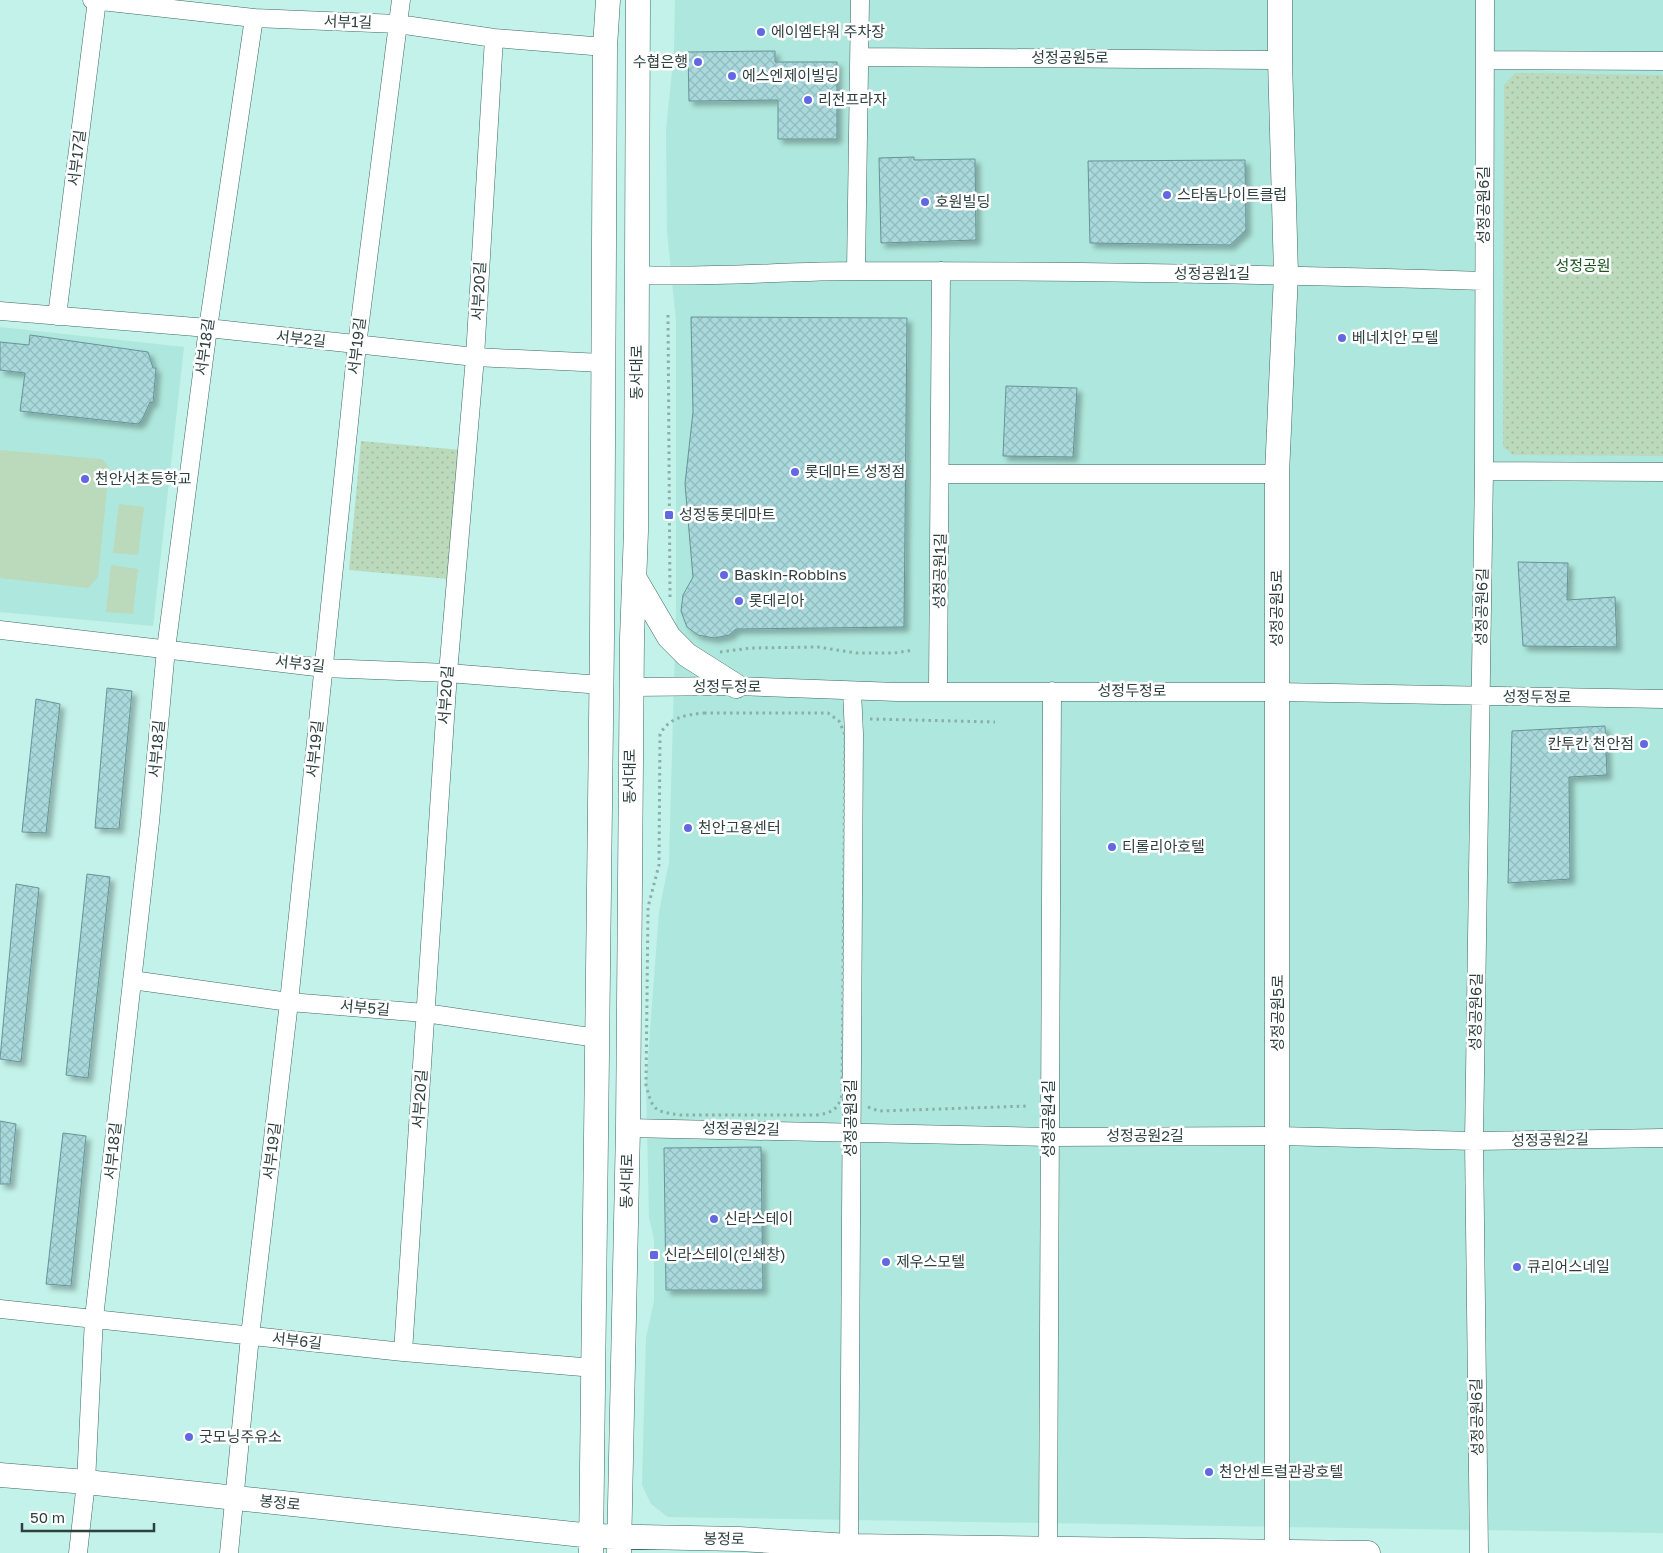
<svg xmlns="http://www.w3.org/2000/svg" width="1663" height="1553" viewBox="0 0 1663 1553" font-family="'Golos Text','Noto Sans KR',sans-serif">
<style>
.built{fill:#aee7dd}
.park{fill:url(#park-dots)}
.garden{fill:#bbd9bb}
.building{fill:url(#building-cross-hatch);stroke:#669497;filter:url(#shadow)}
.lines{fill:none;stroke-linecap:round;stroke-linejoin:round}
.street-casing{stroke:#3e6962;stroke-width:19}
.secondary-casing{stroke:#3e6962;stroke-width:25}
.path{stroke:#8aafa8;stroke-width:3;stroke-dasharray:2.5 4;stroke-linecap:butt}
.street{stroke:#fff;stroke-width:18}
.secondary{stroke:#fff;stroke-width:24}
.poi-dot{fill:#6268e0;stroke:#fff;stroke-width:2}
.labels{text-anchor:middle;stroke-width:5;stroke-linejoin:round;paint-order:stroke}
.street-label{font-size:15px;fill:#2e413e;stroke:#fff}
.poi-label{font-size:15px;fill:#2e413e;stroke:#fff;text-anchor:start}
.park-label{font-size:15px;fill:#18541d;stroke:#fff}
</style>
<defs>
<pattern id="park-dots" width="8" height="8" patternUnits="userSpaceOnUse" patternTransform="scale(1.25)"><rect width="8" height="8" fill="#bbd9bb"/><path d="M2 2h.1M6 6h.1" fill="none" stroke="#a1bba2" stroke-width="1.8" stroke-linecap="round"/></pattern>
<pattern id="building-cross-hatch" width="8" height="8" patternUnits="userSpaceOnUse" patternTransform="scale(1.25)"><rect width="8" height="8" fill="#a9d9dc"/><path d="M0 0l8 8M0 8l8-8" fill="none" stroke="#92bbbe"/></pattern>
<filter id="shadow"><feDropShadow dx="4.5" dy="4.5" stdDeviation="2.5" flood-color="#0004"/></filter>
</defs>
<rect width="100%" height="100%" fill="#c2f2e9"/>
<path class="built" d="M675,0H1663V1533L668,1517L651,1504L642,1485L646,1338L654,1301V1239L649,1217L646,1085L659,912L669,862L676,609V320L667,231L666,130L674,52Z
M0,327L184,347L153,626L0,612Z"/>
<path class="park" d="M1515,73L1663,75V456L1513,455L1503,447L1504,85Z
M361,441L461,450L449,579L349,570Z"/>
<path class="garden" d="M0,450L101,459L106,463L109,469L98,577L88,588L0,578Z
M119,504L144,507L138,555L113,553Z
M111,565L138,569L133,614L106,612Z"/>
<path class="building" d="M775,51V62H837V139H778V100L689,101L688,52Z
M914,157V160L975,159L976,240L881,243L879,158Z
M1245,160L1246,230L1230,245L1090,243L1088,161Z
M691,317L907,318L904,627L736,629L729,635L714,638L698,635L687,627L681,611L683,595L693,577L685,484L693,412Z
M30,335L148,352L153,368H156L153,403L150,402L142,420L138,424L20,411L25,373L0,370V342L29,345Z
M1006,386L1077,388L1073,457L1003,456Z
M1518,562L1568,563L1567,600L1615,597L1617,647L1523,646Z
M107,688L132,691L119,829L95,828Z
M36,699L60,704L46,833L22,832Z
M1605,726L1607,775L1569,777L1570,879L1508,883L1512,731Z
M87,874L110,877L88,1078L66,1075Z
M16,884L39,888L21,1062L0,1059Z
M0,1121L16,1124L10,1184H0Z
M63,1133L86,1136L71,1286L46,1284Z
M761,1147L763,1290H666L664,1148Z"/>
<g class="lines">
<defs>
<path id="street" d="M92,0L254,18L398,24L494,38L605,47
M860,57L1280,60
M1485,60L1663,61
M856,271L860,0
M638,275C711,278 785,271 858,271C1067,271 1275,274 1483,281
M0,311L208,328L475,357L603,363
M57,316L97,0
M1484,471L1663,472
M941,474H1277
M0,630L324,668L448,673L601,685
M632,687L736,686L897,692H1277L1663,699
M938,690L941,271
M132,980L289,1002L425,1013L597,1038
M628,1128L1049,1137L1279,1136L1474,1141L1663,1138
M0,1309L403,1352L594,1368
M403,1352L448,673L475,357L494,38
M849,1546L854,734L852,691
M1048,1547L1052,691
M78,1553L86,1482L94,1318L150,822L166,649L208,328L254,18
M229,1553L250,1336L289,1002L357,345L401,0
M1479,1553L1474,1141L1484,471L1485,0"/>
<path id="secondary" d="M635,579L669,637L687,655L736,686
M0,1475L86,1482L592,1536L739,1539L849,1546L1368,1553
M1277,1551V474L1286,274L1280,60V0
M591,1553L602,639L605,47L608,0
M619,1553L628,1128L632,638L636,531L638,0"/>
</defs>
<use href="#street" class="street-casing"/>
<use href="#secondary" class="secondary-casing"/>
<path class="path" d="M668,315L670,597
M720,652L751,648L818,647L856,653H894L914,650
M704,713H828L839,721L845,735L842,1095C838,1110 831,1113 817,1115H680C654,1111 653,1111 646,1085L648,907L659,865L660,734C670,717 685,715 704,713Z
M870,719L995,722
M868,1107L879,1111L1028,1106"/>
<use href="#street" class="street"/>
<use href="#secondary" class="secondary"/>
</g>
<g class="poi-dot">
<circle cx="761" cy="32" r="5"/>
<circle cx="698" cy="62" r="5"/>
<circle cx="732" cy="76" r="5"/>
<circle cx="808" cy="100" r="5"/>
<circle cx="1167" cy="195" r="5"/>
<circle cx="925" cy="202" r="5"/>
<circle cx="1342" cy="338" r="5"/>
<circle cx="795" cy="472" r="5"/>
<circle cx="85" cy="479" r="5"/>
<rect x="664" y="510" width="10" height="10" rx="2.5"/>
<circle cx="724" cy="575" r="5"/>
<circle cx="739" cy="601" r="5"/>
<circle cx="1644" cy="744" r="5"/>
<circle cx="688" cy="828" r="5"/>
<circle cx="1112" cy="847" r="5"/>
<circle cx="714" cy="1219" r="5"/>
<rect x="649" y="1250" width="10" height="10" rx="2.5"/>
<circle cx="886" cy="1262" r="5"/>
<circle cx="1517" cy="1267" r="5"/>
<circle cx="189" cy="1437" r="5"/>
<circle cx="1209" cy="1472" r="5"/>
</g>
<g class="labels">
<g class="street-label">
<text transform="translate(348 22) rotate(2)" y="5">서부1길</text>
<text x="1070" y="63">성정공원5로</text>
<text transform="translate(77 158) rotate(-83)" y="5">서부17길</text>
<text transform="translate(1484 205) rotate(-90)" y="5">성정공원6길</text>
<text x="1212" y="279">성정공원1길</text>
<text transform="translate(479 291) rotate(-87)" y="5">서부20길</text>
<text transform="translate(301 339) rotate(6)" y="5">서부2길</text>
<text transform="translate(357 346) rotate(-83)" y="5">서부19길</text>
<text transform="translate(205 347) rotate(-82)" y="5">서부18길</text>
<text transform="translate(637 372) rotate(-90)" y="5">동서대로</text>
<text transform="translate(940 571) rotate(-89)" y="5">성정공원1길</text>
<text transform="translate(1482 607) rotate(-89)" y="5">성정공원6길</text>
<text transform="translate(1277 608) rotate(-90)" y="5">성정공원5로</text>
<text transform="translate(300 664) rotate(6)" y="5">서부3길</text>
<text x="727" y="692">성정두정로</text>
<text x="1132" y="696">성정두정로</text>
<text transform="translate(446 695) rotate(-86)" y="5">서부20길</text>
<text transform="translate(1537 697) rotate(1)" y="5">성정두정로</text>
<text transform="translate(157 749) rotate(-85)" y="5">서부18길</text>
<text transform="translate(315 749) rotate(-84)" y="5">서부19길</text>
<text transform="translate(630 776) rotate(-90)" y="5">동서대로</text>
<text transform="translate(365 1008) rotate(5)" y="5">서부5길</text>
<text transform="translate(1476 1012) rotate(-89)" y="5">성정공원6길</text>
<text transform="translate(1278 1013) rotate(-90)" y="5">성정공원5로</text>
<text transform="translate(420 1099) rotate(-86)" y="5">서부20길</text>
<text transform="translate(851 1118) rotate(-90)" y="5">성정공원3길</text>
<text transform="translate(1049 1119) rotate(-90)" y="5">성정공원4길</text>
<text transform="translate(741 1129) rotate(1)" y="5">성정공원2길</text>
<text x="1145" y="1141">성정공원2길</text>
<text transform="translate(1550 1140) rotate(-1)" y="5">성정공원2길</text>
<text transform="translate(113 1151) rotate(-84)" y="5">서부18길</text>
<text transform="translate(272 1151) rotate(-83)" y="5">서부19길</text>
<text transform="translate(627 1181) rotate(-89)" y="5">동서대로</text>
<text transform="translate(297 1341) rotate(6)" y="5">서부6길</text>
<text transform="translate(1477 1417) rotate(-91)" y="5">성정공원6길</text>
<text transform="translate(280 1503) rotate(6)" y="5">봉정로</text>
<text transform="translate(724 1539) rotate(1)" y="5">봉정로</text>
</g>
<g class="poi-label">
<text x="771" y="37">에이엠타워 주차장</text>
<text x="688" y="67" text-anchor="end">수협은행</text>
<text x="742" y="81">에스엔제이빌딩</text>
<text x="818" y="105">리전프라자</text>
<text x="1177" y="200">스타돔나이트클럽</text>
<text x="935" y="207">호원빌딩</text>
<text x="1352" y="343">베네치안 모텔</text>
<text x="805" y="477">롯데마트 성정점</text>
<text x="95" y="484">천안서초등학교</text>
<text x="679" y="520">성정동롯데마트</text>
<text x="734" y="580">Baskin-Robbins</text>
<text x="749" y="606">롯데리아</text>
<text x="1634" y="749" text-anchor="end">칸투칸 천안점</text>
<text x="698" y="833">천안고용센터</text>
<text x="1122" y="852">티롤리아호텔</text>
<text x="724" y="1224">신라스테이</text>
<text x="664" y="1260">신라스테이(인쇄창)</text>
<text x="896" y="1267">제우스모텔</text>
<text x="1527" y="1272">큐리어스네일</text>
<text x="199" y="1442">굿모닝주유소</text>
<text x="1219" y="1477">천안센트럴관광호텔</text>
</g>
<g class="park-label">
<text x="1583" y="271">성정공원</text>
</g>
</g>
<path d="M22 1523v8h132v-8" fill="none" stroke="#2e413e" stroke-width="2.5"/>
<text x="30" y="1523" font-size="15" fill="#2e413e" stroke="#ffffff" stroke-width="4" paint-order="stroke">50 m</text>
</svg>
